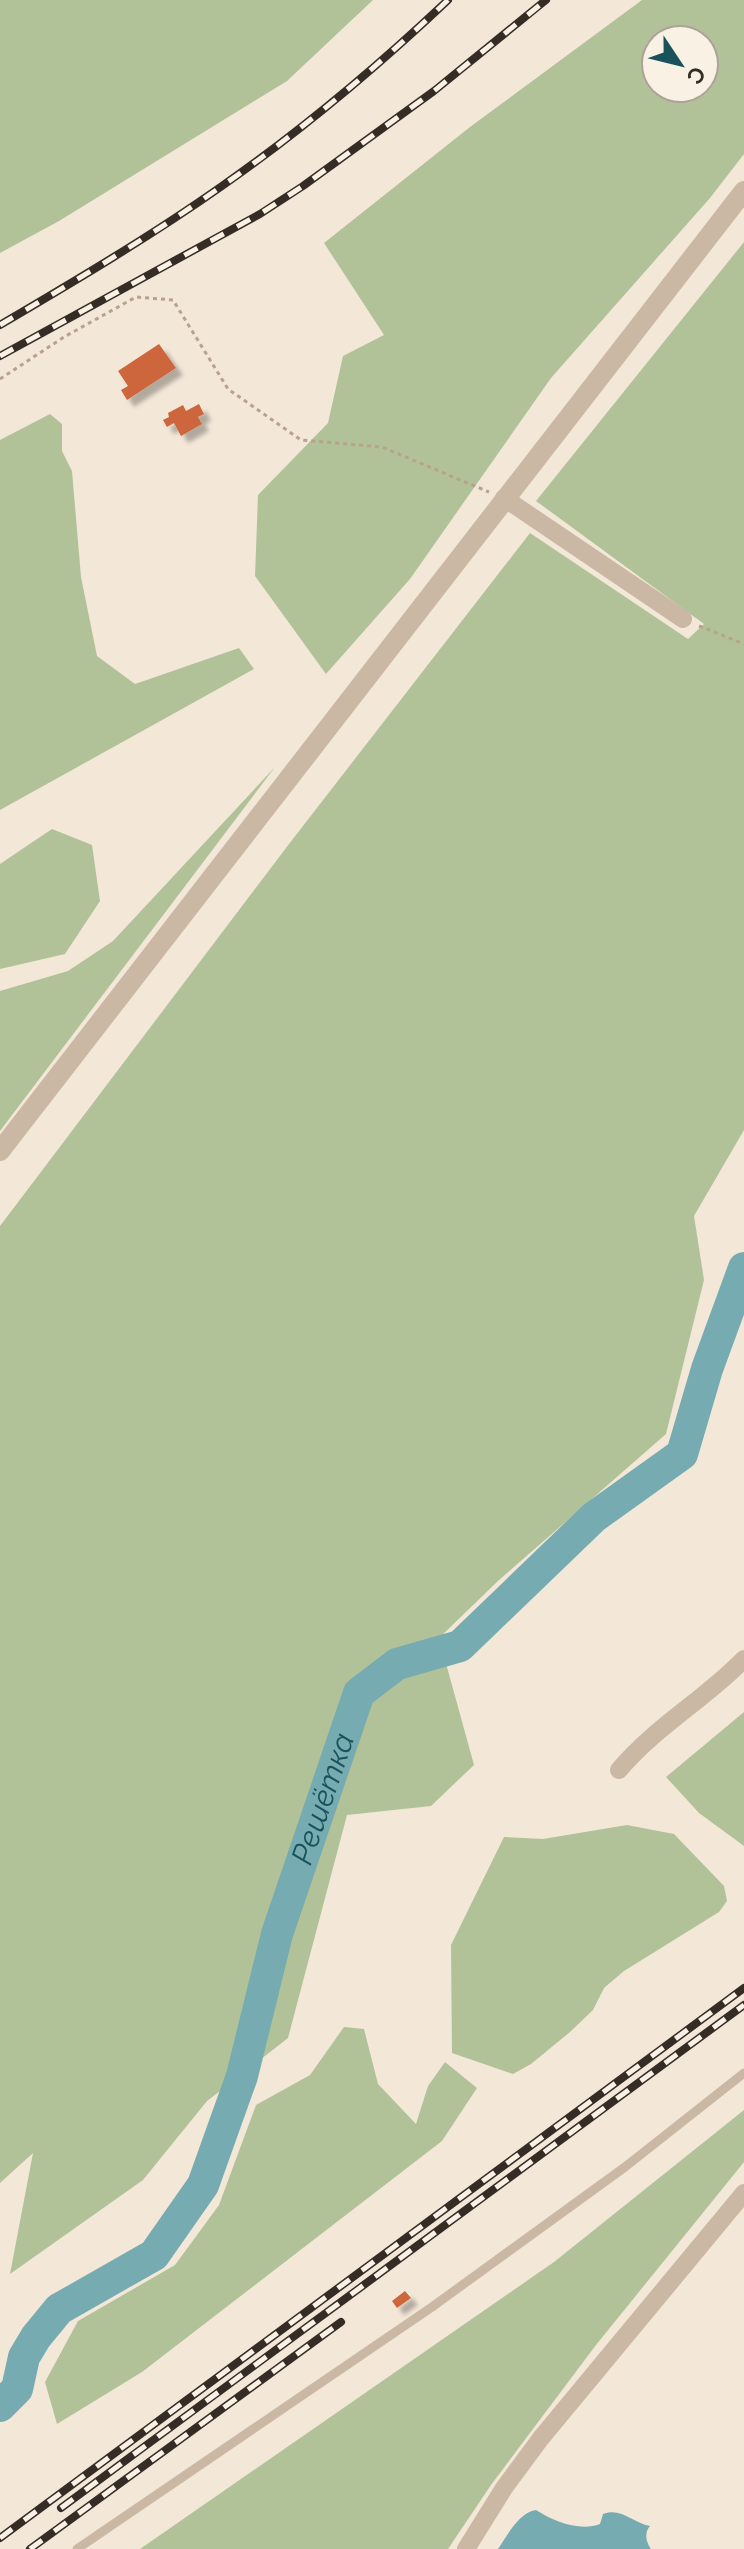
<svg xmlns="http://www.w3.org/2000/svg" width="744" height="2549" viewBox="0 0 744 2549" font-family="Raleway,sans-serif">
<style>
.green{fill:#b2c298;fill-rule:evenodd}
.water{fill:#76acb1}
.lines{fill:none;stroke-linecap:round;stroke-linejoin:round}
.river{stroke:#76acb1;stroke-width:32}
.building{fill:#cd663c;filter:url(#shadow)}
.path{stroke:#b7a28e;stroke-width:3;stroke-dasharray:4 4;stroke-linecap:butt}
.service{stroke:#cbb8a4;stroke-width:9}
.minor{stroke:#cbb8a4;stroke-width:18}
.tertiary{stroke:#cbb8a4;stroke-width:20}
.rail-casing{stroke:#362c26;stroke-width:8}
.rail{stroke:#faf1e5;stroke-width:5;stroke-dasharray:15;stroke-linecap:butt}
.labels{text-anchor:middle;stroke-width:7;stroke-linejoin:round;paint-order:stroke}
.water-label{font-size:30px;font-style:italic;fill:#19525a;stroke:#faf1e5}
</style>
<defs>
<filter id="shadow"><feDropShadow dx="7" dy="7" stdDeviation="2" flood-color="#0004"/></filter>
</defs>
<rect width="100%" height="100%" fill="#f3e7d8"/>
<path class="green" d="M0,0H373L287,81L59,221L0,253Z
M642,0H744V154L710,198L551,378L410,579L326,674L255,576L258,495L328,423L343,356L384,335L324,243L470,127ZM656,40H704V88H656Z
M744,242V1130L694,1216L704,1280L666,1434L498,1581L439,1638L474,1765L431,1806L347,1815L288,2038L207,2101L143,2180L10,2274L33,2153L0,2183V1226L289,844L530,533L688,639L704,624L536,501Z
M50,414L62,424V451L72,471L81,577L97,656L135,684L239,648L254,669L0,810V440Z
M275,767L0,1131V991L68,971L113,941Z
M52,829L92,845L100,901L65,954L0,969V864Z
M744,1712V1846L699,1813L666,1777Z
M627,1825L674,1834L724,1886L727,1901L719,1912L624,1971L604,1988L593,2010L570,2032L531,2064L513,2074L452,2053L451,1945L504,1837L543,1839Z
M344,2027L364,2029L378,2084L416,2124L428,2086L445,2062L477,2088L442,2141L142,2372L57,2424L45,2382L78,2321L175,2265L219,2205L256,2105L310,2075Z
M744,2110V2162L596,2345L491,2485L448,2549H140L554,2262Z"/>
<path class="water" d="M536,2510C553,2521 580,2532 600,2524L603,2514C621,2507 633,2523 650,2526C644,2533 646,2542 651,2549H498C507,2536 519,2512 536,2510Z"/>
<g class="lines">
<path class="river" id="s1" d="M0,2406L17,2389L24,2357L36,2337L59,2309L154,2255L203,2185L242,2076L277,1934L359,1693L397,1664L460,1646L594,1517L682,1454L707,1369L744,1268"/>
</g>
<path class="building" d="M159,344L176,368L127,400L121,390L128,386L118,371Z
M199,404L204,414L198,417L202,424L181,436L174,423L167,427L163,420L169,417L168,413L183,405L186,411Z
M405,2291L411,2298L397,2308L392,2301Z"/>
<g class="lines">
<path class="path" d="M0,379L64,337L136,297L173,300L228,389L301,440L382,447L489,492
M699,626L744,644"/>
<path class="service" d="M77,2549L432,2307L625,2167L744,2073"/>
<path class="minor" d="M504,498L683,619
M619,1770C655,1727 705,1699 744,1659
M466,2549L504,2488L541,2438L744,2193"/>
<path class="tertiary" d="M0,1151L744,191"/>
<defs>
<path id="rail" d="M0,325C75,281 151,236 222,186C302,130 377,67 448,0
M0,356L260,214L303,186L434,91L546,0
M61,2508L744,2005
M0,2538L744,1988
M30,2549L341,2322"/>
</defs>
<use href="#rail" class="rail-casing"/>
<use href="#rail" class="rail"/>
</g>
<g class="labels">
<g class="water-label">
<text dy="10" stroke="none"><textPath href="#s1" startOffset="716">Решётка</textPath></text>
</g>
</g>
<g transform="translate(680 64) rotate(125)"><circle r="38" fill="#faf1e5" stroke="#aca299" stroke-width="2"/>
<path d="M0-6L14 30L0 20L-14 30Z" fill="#19525a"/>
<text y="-12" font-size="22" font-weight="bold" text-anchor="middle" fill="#362c26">С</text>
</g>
</svg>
